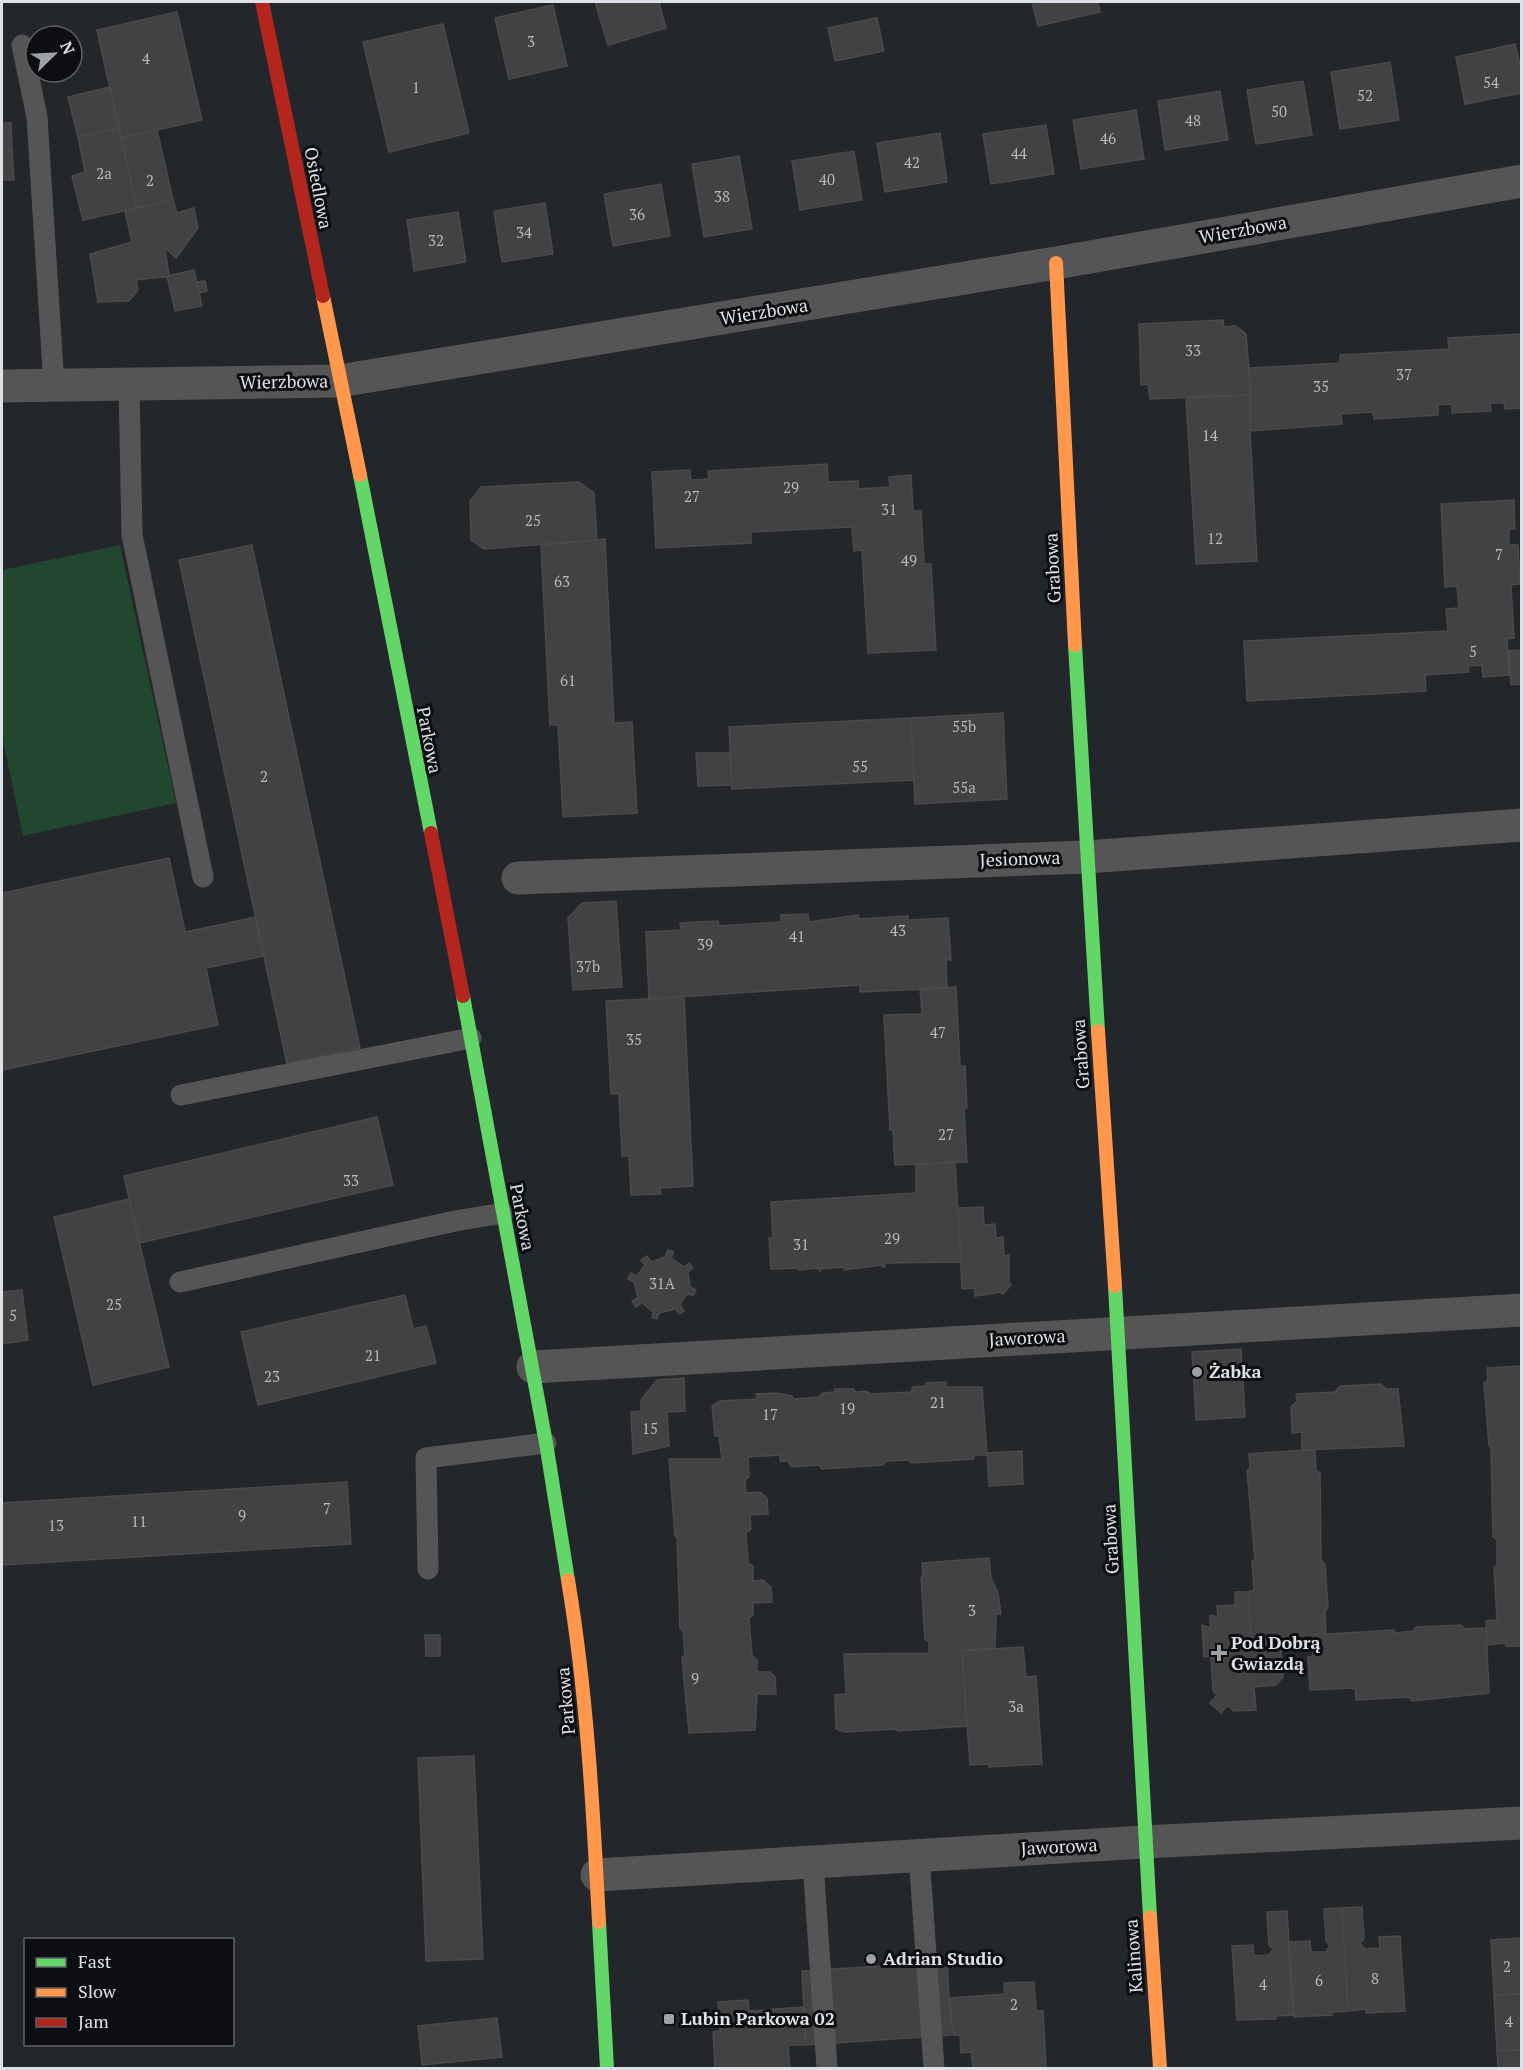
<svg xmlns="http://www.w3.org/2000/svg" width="1523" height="2070" viewBox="0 0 1523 2070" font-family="'PT Serif',serif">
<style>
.green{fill:#22472f}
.building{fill:#424243;stroke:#4a4a4a;stroke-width:1.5}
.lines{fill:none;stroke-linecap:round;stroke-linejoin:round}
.lane{stroke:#565555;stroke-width:21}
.street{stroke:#565555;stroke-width:33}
.fast{stroke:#63d668;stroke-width:14}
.slow{stroke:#ff974d;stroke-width:14}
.jam{stroke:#b3261e;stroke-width:14}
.poi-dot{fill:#9da0a5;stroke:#0c0e11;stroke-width:2}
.labels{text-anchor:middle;stroke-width:6;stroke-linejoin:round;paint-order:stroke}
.number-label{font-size:15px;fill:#b7b9be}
.street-label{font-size:18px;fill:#dee1e7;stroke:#0c0e11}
.poi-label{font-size:18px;font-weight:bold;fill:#dee1e7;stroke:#0c0e11;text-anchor:start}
</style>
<rect width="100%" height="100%" fill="#23262a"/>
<path class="green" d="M120,545L176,803L23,836L2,736V570Z"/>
<path class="building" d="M595,2H659L666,28L608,45Z
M1032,2H1098L1100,12L1038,26Z
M553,5L567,66L509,79L495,18Z
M177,12L202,120L121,138L97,30Z
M877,18L884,51L835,61L828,28Z
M443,24L469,133L389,152L363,42Z
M1515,44L1522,73V93L1465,104L1456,57Z
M1390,62L1399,120L1340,129L1331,72Z
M1303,81L1312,135L1256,144L1247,90Z
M110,87L119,128L78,137L68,97Z
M1220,91L1228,140L1165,150L1158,101Z
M1136,110L1144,159L1081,169L1073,120Z
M2,123H11L12,151L2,152Z
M1046,125L1054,174L991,184L983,134Z
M119,128L137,208L83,220L72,176L85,172L78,137Z
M157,130L173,200L137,208L121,138Z
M940,133L947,182L885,192L877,143Z
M12,151L14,180H2V152Z
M854,151L862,200L800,210L792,161Z
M739,156L752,229L704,237L692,164Z
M661,184L670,236L613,246L604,194Z
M173,200L177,213L194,208L198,228L176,258L165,248L169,276L136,280L138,290L129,301L98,302L90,254L132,242L125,211Z
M545,203L553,254L502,262L494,211Z
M458,212L466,262L414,271L407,220Z
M194,270L202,306L175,311L167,276Z
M205,281L207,291L199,293L197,282Z
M1223,320L1224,327L1236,326L1246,334L1251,395L1150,399L1148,384L1141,385L1139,324Z
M1522,334V408L1505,409L1504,403H1490L1491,411L1452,413V404L1438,405V415L1374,419L1373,412L1341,414L1342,424L1250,431V368L1340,363V355L1449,349L1448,338Z
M1251,395L1250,431L1257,561L1196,564L1186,397Z
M827,464L828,482L858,481V489L890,487L889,477L911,475L913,511H921L924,564H931L936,650L868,653L862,550L854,551L852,527L751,532V543L656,548L652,472L690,470L691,480L709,479L708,471Z
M579,482L594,493L597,540L484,549L471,540L470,501L481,487Z
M1514,500L1515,529H1509V545H1518L1520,584L1511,585L1514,638L1507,639L1509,675L1483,677L1482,665L1468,666L1469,672L1425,675L1426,691L1247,701L1244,641L1448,631L1446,609L1459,608L1457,586L1445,587L1441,504Z
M605,539L614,723L632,722L637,813L563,817L558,725H550L541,545Z
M252,545L360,1048L287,1064L179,560Z
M1522,650V684L1511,685L1509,651Z
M1003,713L1007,799L915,804L911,718Z
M911,718L914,780L732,789L729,727Z
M696,753H730L732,785L698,786Z
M169,858L185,932L256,917L264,956L206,968L218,1025L2,1070V893Z
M616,901L622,987L573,990L568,918L582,903Z
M808,914L809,922L858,915L859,919L908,916V920L948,918L951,960H946L947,988L860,992V985L649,999L646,932L681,930L680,923L718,921L719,926L781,922V915Z
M956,987L960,1066H965L967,1108L964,1109L967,1162L895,1165L893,1130H890L884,1015L922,1014L920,989Z
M684,997L693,1186L660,1188L661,1194L631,1195L629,1156H622L619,1094H611L606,1001Z
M377,1117L393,1185L139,1243L124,1176Z
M955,1162L961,1262L885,1263V1267H882V1265L844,1270V1267L820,1269V1271L818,1268L799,1270V1268L771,1269L769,1238H773L771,1202L916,1193V1165Z
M129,1199L169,1367L93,1385L54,1217Z
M983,1207L984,1225L995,1224L996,1238L1003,1237L1004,1256L1009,1255V1282L1011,1285L1003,1294L1000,1292L975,1296V1288L962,1289L958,1208Z
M668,1250L674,1252L671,1258L684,1267L689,1263L693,1268L688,1272L690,1287L696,1290L693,1296L688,1293L680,1304L684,1311L679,1314L676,1309L659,1313L657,1319L652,1318L653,1312L642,1303L636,1307L632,1301L638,1298L634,1282L628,1279L631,1273L637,1276L645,1265L641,1260L647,1256L651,1262L665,1257Z
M22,1290L28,1340L2,1344V1292Z
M405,1295L413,1329L426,1326L436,1363L258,1405L241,1332Z
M1241,1349L1245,1417L1196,1420L1192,1352Z
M1522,1366V1646H1506L1505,1643L1487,1645L1486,1621L1497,1620L1494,1567L1497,1565V1540L1493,1537L1491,1448L1489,1445L1484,1383L1488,1380L1487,1368Z
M684,1378L685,1411L667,1412L669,1446L633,1454L631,1412L641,1411V1400L657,1380Z
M946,1382V1387H982L987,1455H975L973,1459L912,1463L908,1460L887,1461L883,1465L822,1469L819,1465L791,1467L788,1461H780V1455L748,1457L749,1477L745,1480L746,1493L760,1492L767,1498L768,1514L750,1515L751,1529L746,1533L748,1563L753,1566V1581L763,1580L771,1587L772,1602L753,1603V1615L749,1618L752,1656L757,1660V1672H770L775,1677L776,1694H757L755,1730L689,1733L682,1657L685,1655L683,1631L680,1628L677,1538L675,1536L669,1459H722L719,1436H715L712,1406L720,1401L757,1399L756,1394L776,1393L792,1396L794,1399L819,1397L823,1393L835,1392V1389H854L855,1392L866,1391L871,1394L911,1392L913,1387L926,1386V1383Z
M1381,1384L1386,1389H1398L1404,1446L1302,1450V1432L1292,1433L1291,1407L1297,1401L1296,1394L1335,1392L1340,1386Z
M1302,1450H1315L1316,1471L1320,1473L1321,1560L1325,1565L1328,1607L1325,1612L1326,1634L1251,1640L1248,1592L1254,1590L1252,1561L1255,1559L1247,1471L1250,1468L1249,1454Z
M1022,1451L1023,1484L989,1486L987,1453Z
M347,1482L351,1544L2,1565V1503Z
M989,1558L991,1578L998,1593L1001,1614H996L995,1648L962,1651L967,1726L898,1731L896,1729L845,1732L836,1729L835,1695L846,1694L844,1654L929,1653V1642L925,1639L921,1578L923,1577L922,1563Z
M1235,1592H1248L1251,1640L1280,1638L1283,1677L1276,1685L1254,1687L1256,1710L1234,1711L1228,1705L1221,1713L1210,1703L1217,1695L1213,1691L1211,1656L1204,1657L1202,1625L1210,1628V1615L1218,1617L1217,1606L1235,1605Z
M1461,1625L1465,1629L1486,1628L1489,1693L1412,1701L1409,1697L1356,1700L1355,1688L1310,1690L1308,1657L1313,1656L1312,1635L1394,1630L1395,1633L1413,1631L1416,1627Z
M425,1635H440V1656H426Z
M1023,1647L1026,1677L1036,1676L1042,1764L989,1767V1764L970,1765L962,1651Z
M474,1756L483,1959L426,1961L418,1758Z
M1362,1907L1364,1939L1360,1943L1365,1949L1380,1948L1379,1937L1400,1936L1405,2011L1366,2013V2009L1348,2011L1342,1908Z
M1342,1908L1348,2011L1332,2012V2015L1294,2017L1289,1942L1310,1941L1311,1952H1326L1330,1945L1326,1941L1324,1909Z
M1287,1911L1293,2015L1275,2016L1276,2019L1237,2020L1232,1946L1253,1945L1254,1956L1269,1955L1273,1949L1269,1945L1267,1912Z
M1522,1938V1994L1494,1995L1491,1940Z
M947,1962L951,2035L806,2045L802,1971Z
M1034,1982L1036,2011H1043L1046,2068H973L971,2052L961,2053L960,2035H953L950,1998L1005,1994L1004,1983Z
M1522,1994V2050L1497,2051L1494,1995Z
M748,2000L749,2011L803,2007L806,2045H788L790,2068H715L713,2032L720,2031L718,2002Z
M497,2018L502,2057L422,2065L418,2026Z
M1522,2050V2068H1498L1497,2051Z"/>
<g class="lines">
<path class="lane" d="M22,45L37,117L54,386
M129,385L132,535L203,877
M181,1095L471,1038
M180,1282L455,1221L503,1213
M428,1569L426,1458L546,1443
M919,1855L934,2068
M813,1862L827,2068"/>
<path class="street" d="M2,386L339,381L1056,263L1522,181
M518,878L1086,857L1522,825
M533,1367L1522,1310
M597,1875L1144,1842L1522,1823"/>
<path class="fast" d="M360,475L431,833
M1075,645L1098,1031
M463,996L546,1443L568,1580
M1115,1286L1150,1917
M599,1922L607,2068"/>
<path class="slow" d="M1056,263L1075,645
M323,296L360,475
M1098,1031L1115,1286
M568,1580C587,1693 593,1808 599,1922
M1150,1917L1160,2068"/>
<path class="jam" d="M262,2L323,296
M431,833L463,996"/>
</g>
<g class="poi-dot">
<circle cx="1197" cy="1372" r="6"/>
<path d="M1216 1644h6v6h6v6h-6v6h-6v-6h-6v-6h6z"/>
<circle cx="871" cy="1959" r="6"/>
<rect x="663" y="2013" width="12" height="12" rx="3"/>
</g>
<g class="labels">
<g class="number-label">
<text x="531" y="47">3</text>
<text x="146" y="64">4</text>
<text x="1491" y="88">54</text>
<text x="416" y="93">1</text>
<text x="1365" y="101">52</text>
<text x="1279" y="117">50</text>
<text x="1193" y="126">48</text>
<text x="1108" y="144">46</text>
<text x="1019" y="159">44</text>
<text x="912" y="168">42</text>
<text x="104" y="179">2a</text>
<text x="827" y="185">40</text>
<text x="150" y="186">2</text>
<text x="722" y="202">38</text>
<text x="637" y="220">36</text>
<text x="524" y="238">34</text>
<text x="436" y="246">32</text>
<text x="1193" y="356">33</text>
<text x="1404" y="380">37</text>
<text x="1321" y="392">35</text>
<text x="1210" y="441">14</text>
<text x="791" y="493">29</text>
<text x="692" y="502">27</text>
<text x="889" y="515">31</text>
<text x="533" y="526">25</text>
<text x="1215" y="544">12</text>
<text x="1499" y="560">7</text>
<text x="909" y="566">49</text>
<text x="562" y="587">63</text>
<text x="1473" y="657">5</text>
<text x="568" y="686">61</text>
<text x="964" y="732">55b</text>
<text x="860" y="772">55</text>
<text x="264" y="782">2</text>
<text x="964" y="793">55a</text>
<text x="898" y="936">43</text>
<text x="797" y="942">41</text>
<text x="705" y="950">39</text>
<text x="588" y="972">37b</text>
<text x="938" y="1038">47</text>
<text x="634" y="1045">35</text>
<text x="946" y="1140">27</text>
<text x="351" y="1186">33</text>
<text x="892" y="1244">29</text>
<text x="801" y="1250">31</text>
<text x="662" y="1289">31A</text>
<text x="114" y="1310">25</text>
<text x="13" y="1321">5</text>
<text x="373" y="1361">21</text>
<text x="272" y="1382">23</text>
<text x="938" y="1408">21</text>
<text x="847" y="1414">19</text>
<text x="770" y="1420">17</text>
<text x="650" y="1434">15</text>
<text x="327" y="1514">7</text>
<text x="242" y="1521">9</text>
<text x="139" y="1527">11</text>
<text x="56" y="1531">13</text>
<text x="972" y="1616">3</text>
<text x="695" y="1684">9</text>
<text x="1016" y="1712">3a</text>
<text x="1507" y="1972">2</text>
<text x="1375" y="1984">8</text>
<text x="1319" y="1986">6</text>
<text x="1263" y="1990">4</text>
<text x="1014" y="2010">2</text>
<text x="1509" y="2027">4</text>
</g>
<g class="street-label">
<text transform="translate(318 188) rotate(79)" y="6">Osiedlowa</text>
<text transform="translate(1243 230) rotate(-10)" y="6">Wierzbowa</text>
<text transform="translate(764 312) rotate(-9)" y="6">Wierzbowa</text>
<text transform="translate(284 382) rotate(-1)" y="6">Wierzbowa</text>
<text transform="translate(1053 568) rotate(-93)" y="6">Grabowa</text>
<text transform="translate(429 740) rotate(79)" y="6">Parkowa</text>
<text transform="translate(1020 859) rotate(-2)" y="6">Jesionowa</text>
<text transform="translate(1081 1054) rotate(-94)" y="6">Grabowa</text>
<text transform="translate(522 1217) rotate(79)" y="6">Parkowa</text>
<text transform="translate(1027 1338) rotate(-3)" y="6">Jaworowa</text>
<text transform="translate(1111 1539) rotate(-93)" y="6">Grabowa</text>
<text transform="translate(566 1701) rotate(-95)" y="6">Parkowa</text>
<text transform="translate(1059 1847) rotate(-3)" y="6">Jaworowa</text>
<text transform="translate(1134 1956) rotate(-94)" y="6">Kalinowa</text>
</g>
<g class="poi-label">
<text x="1209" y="1378">Żabka</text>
<text x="1231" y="1649">Pod Dobrą<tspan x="1231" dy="21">Gwiazdą</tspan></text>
<text x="883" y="1965">Adrian Studio</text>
<text x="681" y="2025">Lubin Parkowa 02</text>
</g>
</g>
<rect width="1523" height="2070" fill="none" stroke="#dee1e7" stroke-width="6"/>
<rect x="24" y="1938" width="210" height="108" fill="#0c0e11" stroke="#606267" stroke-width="1.5"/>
<rect x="36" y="1958" width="30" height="9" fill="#63d668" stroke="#606267" stroke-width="1.5"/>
<text x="78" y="1968" font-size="18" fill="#dee1e7">Fast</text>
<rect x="36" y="1988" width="30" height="9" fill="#ff974d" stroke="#606267" stroke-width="1.5"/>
<text x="78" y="1998" font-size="18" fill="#dee1e7">Slow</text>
<rect x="36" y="2018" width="30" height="9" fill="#b3261e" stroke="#606267" stroke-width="1.5"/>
<text x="78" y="2028" font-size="18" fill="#dee1e7">Jam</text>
<g transform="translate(54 54) rotate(66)"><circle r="28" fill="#0c0e11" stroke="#606267" stroke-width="1.5"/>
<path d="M0-4.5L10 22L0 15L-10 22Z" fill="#9da0a5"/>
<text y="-9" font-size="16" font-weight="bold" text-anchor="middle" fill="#dee1e7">N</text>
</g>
</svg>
